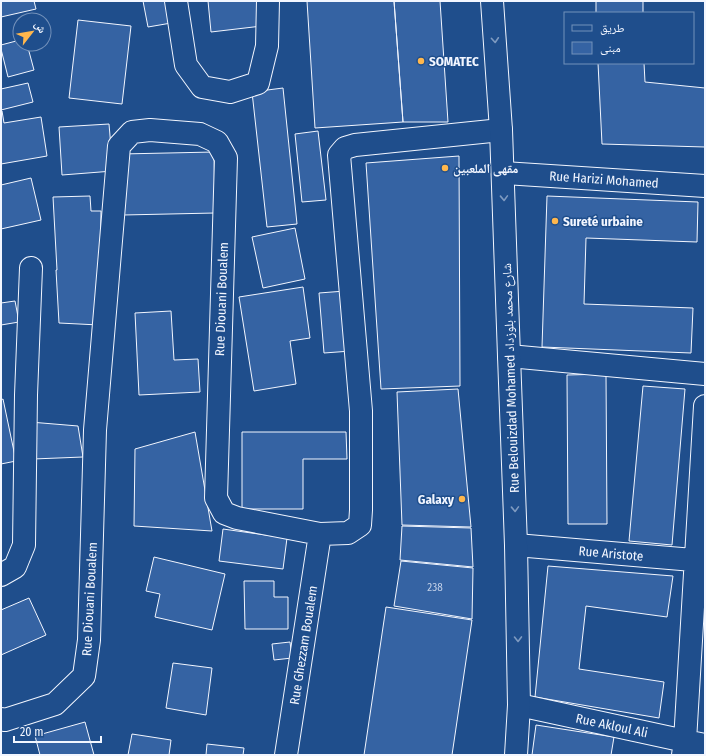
<svg xmlns="http://www.w3.org/2000/svg" width="706" height="756" viewBox="0 0 706 756" font-family="'Fira Sans Condensed','Noto Naskh Arabic',sans-serif">
<style>
.building{fill:#3563a3;stroke:#f2f6ff}
.lines{fill:none;stroke-linecap:round;stroke-linejoin:round}
.street-casing{stroke:#f2f6ff;stroke-width:24}
.primary-casing{stroke:#f2f6ff;stroke-width:24}
.street{stroke:#1f4e8c;stroke-width:22}
.primary{stroke:#1f4e8c;stroke-width:22}
.oneway{stroke:#7e9ac0}
.poi-dot{fill:#ffb74d;stroke:#1f4e8c;stroke-width:1.5}
.labels{text-anchor:middle;stroke-width:3;stroke-linejoin:round;paint-order:stroke}
.number-label{font-size:11px;fill:#c3d1e8}
.poi-label{font-size:13px;font-weight:bold;fill:#f2f6ff;stroke:#1f4e8c;text-anchor:start}
.street-label{font-size:13px;fill:#f2f6ff;stroke:#1f4e8c}
</style>
<rect width="100%" height="100%" fill="#1f4e8c"/>
<path class="building" d="M1,1H34L36,9L1,17Z
M143,1H173L177,22L148,27Z
M208,1H260L262,26L211,32Z
M307,1H394L403,122L315,128Z
M394,1H440L448,122H403Z
M596,1H643V13H596Z
M78,20L131,26L122,104L69,98Z
M20,40V44H27L34,70L8,77L1,49V45Z
M598,63H644L645,82L705,88V147L602,144Z
M28,83L33,102L1,110V89Z
M283,88L297,224L267,227L252,92Z
M1,111H2L4,123L41,117L47,156L1,164Z
M109,124L113,171L62,175L59,127Z
M318,131L326,200L302,202L295,134Z
M214,152L215,213L123,215L121,154Z
M459,156L460,386L381,389L366,163Z
M31,178L41,220L1,229V185Z
M90,196L91,211H101L99,325L59,323L56,270H57L53,197Z
M547,196L698,202L697,242L586,238L584,304L693,308L691,353L542,347Z
M295,228L305,279L263,288L252,237Z
M303,287L310,338L290,341L296,384L254,391L239,297Z
M345,291L351,351L324,353L319,293Z
M15,301L19,322L1,325V303Z
M171,311L174,360L198,359L200,392L139,395L135,313Z
M606,374L607,524H568L567,375Z
M643,386L685,389L672,545L629,541Z
M458,389L471,527L402,525L397,392Z
M3,399L16,461L1,464V400Z
M30,422L78,426L83,457L33,459Z
M195,432L212,531L134,526L135,449Z
M242,432H346L347,459H303V509H242Z
M402,526L471,528L473,567L400,560Z
M223,529L287,538L283,569L219,561Z
M154,557L225,574L212,630L155,617L160,594L146,591Z
M401,561L473,568L472,619L394,606Z
M548,566L673,576L667,617L586,606L579,669L664,682L659,718L535,697Z
M244,581H274V597H288V629H245Z
M29,598L46,635L1,655V610Z
M386,607L472,620L452,755H364Z
M290,642L292,658L274,660L272,644Z
M173,663L212,668L206,715L166,708Z
M85,722L94,755H40L35,736Z
M536,725L614,737L611,755H532Z
M132,734L171,740L169,755H128Z
M207,744L244,748L243,755H206Z"/>
<g class="lines">
<defs>
<path id="street" d="M176,1L186,65L202,87L230,92L258,83L267,46L268,1
M503,173L705,186
M509,356L705,374
M516,545L705,561
M1,575L15,567L24,545L26,395L31,268
M519,705L685,741L705,745
M1,719L5,720L55,704L84,676L89,640L95,430L119,146L132,132L150,130L200,134L217,142L226,158L216,498L224,513L237,518L320,534L348,533L360,525L361,510V411L339,155L345,148L355,145L501,130
M286,755L320,534
M683,755L685,741L705,406"/>
<path id="primary" d="M492,1L501,130L509,356L516,545L519,705L516,755"/>
</defs>
<use href="#street" class="street-casing"/>
<use href="#primary" class="primary-casing"/>
<use href="#street" class="street"/>
<use href="#primary" class="primary"/>
</g>
<defs><path id="oneway-chevron" d="M-2-3.5L2.5 0L-2 3.5" fill="none" stroke-width="1.6" stroke-linecap="round" stroke-linejoin="round"/></defs>
<g class="oneway">
<use href="#oneway-chevron" transform="translate(495 40) rotate(86)"/>
<use href="#oneway-chevron" transform="translate(504 198) rotate(88)"/>
<use href="#oneway-chevron" transform="translate(515 509) rotate(88)"/>
<use href="#oneway-chevron" transform="translate(518 639) rotate(89)"/>
</g>
<g class="poi-dot">
<circle cx="421" cy="61" r="4"/>
<circle cx="445" cy="168" r="4"/>
<circle cx="555" cy="221" r="4"/>
<circle cx="462" cy="499" r="4"/>
</g>
<g class="labels">
<g class="number-label">
<text x="435" y="591">238</text>
</g>
<g class="poi-label">
<text x="429" y="66">SOMATEC</text>
<text x="453" y="173">مقهى الملعبين</text>
<text x="563" y="226">Sureté urbaine</text>
<text x="454" y="504" text-anchor="end">Galaxy</text>
</g>
<g class="street-label">
<text transform="translate(604 179) rotate(4)" y="5">Rue Harizi Mohamed</text>
<text transform="translate(221 299) rotate(-88)" y="5">Rue Diouani Boualem</text>
<text transform="translate(510 378) rotate(-92)" y="5">Rue Belouizdad Mohamed شارع محمد بلوزداد</text>
<text transform="translate(611 553) rotate(5)" y="5">Rue Aristote</text>
<text transform="translate(89 599) rotate(-87)" y="5">Rue Diouani Boualem</text>
<text transform="translate(303 645) rotate(-81)" y="5">Rue Ghezzam Boualem</text>
<text transform="translate(612 725) rotate(12)" y="5">Rue Akloul Ali</text>
</g>
</g>
<rect width="706" height="756" fill="none" stroke="#f2f6ff" stroke-width="4"/>
<rect x="564" y="12" width="130" height="52" fill="#1f4e8c" stroke="#7391ba"/>
<rect x="572" y="25" width="20" height="6" fill="#1f4e8c" stroke="#7391ba"/>
<text x="600" y="32" font-size="12" fill="#f2f6ff">طريق</text>
<rect x="572" y="42" width="20" height="12" fill="#3563a3" stroke="#7391ba"/>
<text x="600" y="52" font-size="12" fill="#f2f6ff">مبنى</text>
<g transform="translate(32 32) rotate(59)"><circle r="19" fill="#1f4e8c" stroke="#7391ba"/>
<path d="M0-3L7 15L0 10L-7 15Z" fill="#ffb74d"/>
<text y="-6" font-size="11" font-weight="bold" text-anchor="middle" fill="#f2f6ff">ش</text>
</g>
<path d="M14 736v6h87v-6" fill="none" stroke="#f2f6ff" stroke-width="2"/>
<text x="20" y="736" font-size="12" fill="#f2f6ff" stroke="#1f4e8c" stroke-width="3" paint-order="stroke">20 m</text>
</svg>
